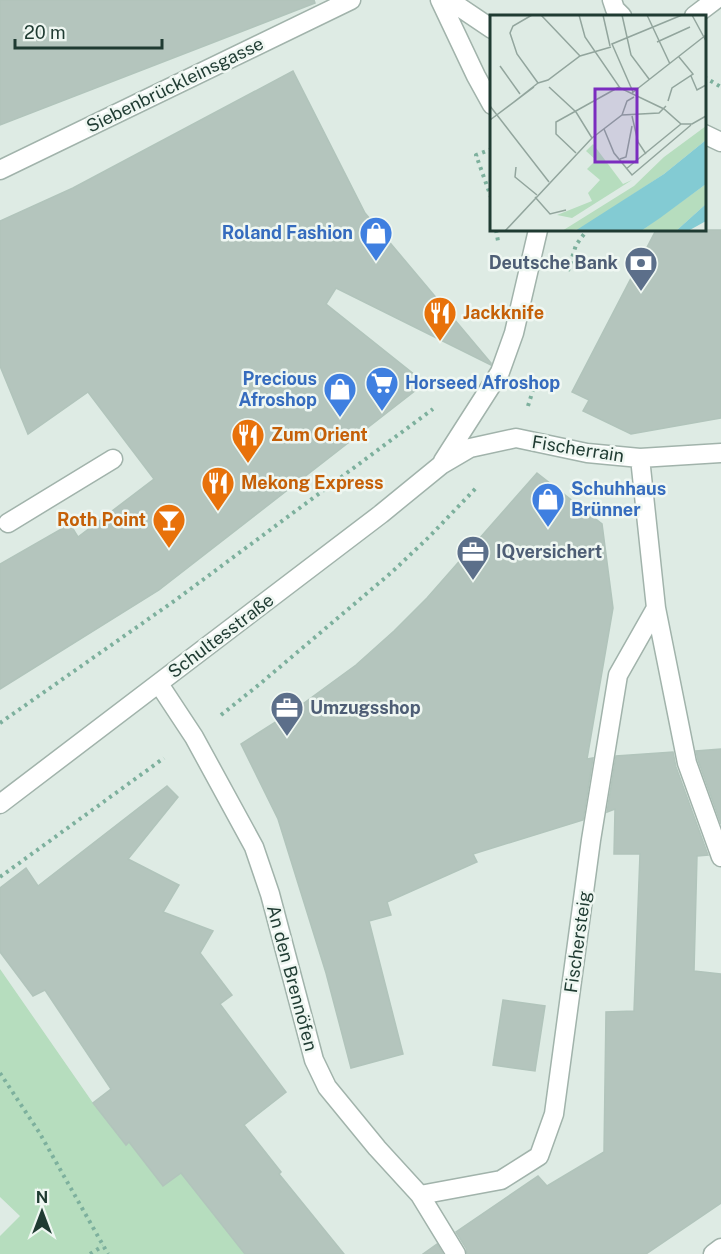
<svg xmlns="http://www.w3.org/2000/svg" width="721" height="1254" viewBox="0 0 721 1254" font-family="'Public Sans',sans-serif">
<style>
.green{fill:#b6ddbe}
.building{fill:#b4c5bd;stroke:#b1c4bb;stroke-width:1.5}
.lines{fill:none;stroke-linecap:round;stroke-linejoin:round}
.service-casing{stroke:#a1b3ab;stroke-width:21}
.pedestrian-casing{stroke:#a1b3ab;stroke-width:21}
.minor-casing{stroke:#a1b3ab;stroke-width:21}
.path{stroke:#7db09d;stroke-width:4;stroke-dasharray:3 4.5;stroke-linecap:butt}
.service{stroke:#fff;stroke-width:18}
.pedestrian{stroke:#fff;stroke-width:18}
.minor{stroke:#fff;stroke-width:18}
.labels{text-anchor:middle;stroke-width:5;stroke-linejoin:round;paint-order:stroke}
.street-label{font-size:18px;fill:#1f3b32;stroke:#eff7f2}
.shop-label{font-size:18px;font-weight:bold;fill:#366cbe;stroke:#eff7f2;text-anchor:end}
.service-label{font-size:18px;font-weight:bold;fill:#4e5e75;stroke:#eff7f2;text-anchor:start}
.food-label{font-size:18px;font-weight:bold;fill:#c56008;stroke:#eff7f2;text-anchor:start}
.inset-road{fill:none;stroke:#92a59d;stroke-width:1.5}
.view{fill:#7b2cbf;fill-opacity:0.15;stroke:#7b2cbf;stroke-width:3}
.inset-edge{fill:none;stroke:#1f3b32;stroke-width:3}
</style>
<rect width="100%" height="100%" fill="#deebe4"/>
<path class="green" d="M0,969L93,1103L126,1145L129,1142L163,1186L181,1173L245,1254H0V1236L20,1216L0,1197Z"/>
<path class="building" d="M0,0H314L315,3L0,125Z
M293,71L365,213L491,363V365L336,288L326,304L425,383L159,590L0,689V564L70,524L78,537L154,479L88,392L28,434L0,366V221L73,188Z
M656,230H721V418L631,434L583,411L589,400L572,392Z
M537,473L602,524L613,608L587,759L593,758L583,820L473,854L477,862L387,902L391,915L369,921L403,1054L351,1068L326,973L278,819L241,744L293,711L356,665L394,631L427,598Z
M721,749V824L698,760L696,751Z
M673,752L676,767L708,855L697,856L694,971L721,974V1203L646,1254H467L466,1248L456,1232L538,1176L547,1186L604,1152L606,1012L634,1011L640,854H614L615,809L607,812L616,756Z
M167,786L178,797L128,859L179,885L163,912L213,931L200,953L232,995L220,1004L286,1092L244,1125L281,1172L279,1174L344,1254H245L181,1173L163,1186L129,1142L126,1145L93,1103L111,1089L45,990L33,996L0,952V888L26,868L38,886Z
M503,1000L545,1006L535,1071L493,1065Z
M437,1244L443,1254H423Z"/>
<g class="lines">
<defs>
<path id="service" d="M8,523L113,459"/>
<path id="pedestrian" d="M612,0L615,9L622,16
M694,16L715,0"/>
<path id="minor" d="M440,0L476,76L492,105
M449,0L492,29
M704,134L721,142
M0,170L351,0
M640,458L656,608L687,763L721,857
M443,461L500,372L514,333L538,230
M159,684L194,737L254,847L270,894L314,1060L327,1087L377,1148L420,1195L456,1254
M0,804L381,514L441,465L470,448L516,438L587,453L640,458L721,453
M420,1195L501,1180L539,1156L554,1114L591,840L618,675L656,608
M713,1254L721,1248"/>
</defs>
<use href="#service" class="service-casing"/>
<use href="#pedestrian" class="pedestrian-casing"/>
<use href="#minor" class="minor-casing"/>
<path class="path" d="M704,77L721,87
M492,149L476,155L492,200
M496,230L498,241
M568,271L576,245L587,230
M528,406L533,390
M221,715L261,683L392,572L429,537L477,487
M0,723L177,599L433,409
M0,877L164,758
M0,1073L39,1132L108,1254
M90,1254L103,1246"/>
<use href="#service" class="service"/>
<use href="#pedestrian" class="pedestrian"/>
<use href="#minor" class="minor"/>
</g>
<defs>
<symbol id="shop-pin" viewBox="-11 -11 22 30"><path d="M0 17L-7.5 6A9.5 9.5 0 1 1 7.5 6Z" fill="#3f7fe0" stroke="#eff7f2"/><path d="M-5-2.5h2.3a2.7 3.5 0 0 1 5.4 0H5L5.5 6h-11ZM-1.5-2.5h3a1.5 2.3 0 0 0-3 0Z" fill="#fff"/></symbol>
<symbol id="bank-pin" viewBox="-11 -11 22 30"><path d="M0 17L-7.5 6A9.5 9.5 0 1 1 7.5 6Z" fill="#5c6f8a" stroke="#eff7f2"/><path d="M-6-4H6V4H-6ZM0-2.3a2.3 2.3 0 1 0 0 4.6a2.3 2.3 0 1 0 0-4.6Z" fill="#fff"/></symbol>
<symbol id="restaurant-pin" viewBox="-11 -11 22 30"><path d="M0 17L-7.5 6A9.5 9.5 0 1 1 7.5 6Z" fill="#e8710a" stroke="#eff7f2"/><path d="M-5-6h1v4h1v-4h1v4h1v-4h1v5L-1.5 .5V6h-2V.5L-5-1ZM5-6V6H3V1.5H1.5Q1.5-4 5-6Z" fill="#fff"/></symbol>
<symbol id="supermarket-pin" viewBox="-11 -11 22 30"><path d="M0 17L-7.5 6A9.5 9.5 0 1 1 7.5 6Z" fill="#3f7fe0" stroke="#eff7f2"/><path d="M-6-5.5h2.5l.6 2H6L4.5 2H-2.5L-4.4-4H-6ZM-1.5 3.2a1.3 1.3 0 1 0 .1 0ZM3 3.2a1.3 1.3 0 1 0 .1 0Z" fill="#fff"/></symbol>
<symbol id="bar-pin" viewBox="-11 -11 22 30"><path d="M0 17L-7.5 6A9.5 9.5 0 1 1 7.5 6Z" fill="#e8710a" stroke="#eff7f2"/><path d="M-6-5H6L.8 .8V4.5H3.5V6h-7V4.5H-.8V.8Z" fill="#fff"/></symbol>
<symbol id="office-pin" viewBox="-11 -11 22 30"><path d="M0 17L-7.5 6A9.5 9.5 0 1 1 7.5 6Z" fill="#5c6f8a" stroke="#eff7f2"/><path d="M-6-3h4V-5.5h4V-3h4V5H-6ZM-1-4.5V-3h2v-1.5ZM-6 0V1H6V0Z" fill="#fff"/></symbol>
</defs>
<g fill-rule="evenodd">
<use href="#shop-pin" x="357" y="214" width="38" height="52"/>
<use href="#bank-pin" x="622" y="244" width="38" height="52"/>
<use href="#restaurant-pin" x="421" y="294" width="38" height="52"/>
<use href="#supermarket-pin" x="363" y="364" width="38" height="52"/>
<use href="#shop-pin" x="321" y="370" width="38" height="52"/>
<use href="#restaurant-pin" x="229" y="416" width="38" height="52"/>
<use href="#restaurant-pin" x="199" y="464" width="38" height="52"/>
<use href="#shop-pin" x="529" y="480" width="38" height="52"/>
<use href="#bar-pin" x="150" y="501" width="38" height="52"/>
<use href="#office-pin" x="454" y="533" width="38" height="52"/>
<use href="#office-pin" x="268" y="689" width="38" height="52"/>
</g>
<g class="labels">
<g class="street-label">
<text transform="translate(175 85) rotate(-26)" y="6">Siebenbrückleinsgasse</text>
<text transform="translate(578 449) rotate(9)" y="6">Fischerrain</text>
<text transform="translate(221 636) rotate(-37)" y="6">Schultesstraße</text>
<text transform="translate(578 942) rotate(-82)" y="6">Fischersteig</text>
<text transform="translate(292 978) rotate(75)" y="6">An den Brennöfen</text>
</g>
<g class="shop-label">
<text x="353" y="239">Roland Fashion</text>
<text x="317" y="385">Precious<tspan x="317" dy="21">Afroshop</tspan></text>
<text x="405" y="389" text-anchor="start">Horseed Afroshop</text>
<text x="571" y="495" text-anchor="start">Schuhhaus<tspan x="571" dy="21">Brünner</tspan></text>
</g>
<g class="service-label">
<text x="618" y="269" text-anchor="end">Deutsche Bank</text>
<text x="496" y="558">IQversichert</text>
<text x="310" y="714">Umzugsshop</text>
</g>
<g class="food-label">
<text x="463" y="319">Jackknife</text>
<text x="271" y="441">Zum Orient</text>
<text x="241" y="489">Mekong Express</text>
<text x="146" y="526" text-anchor="end">Roth Point</text>
</g>
</g>
<g transform="translate(490 15)">
<rect width="216" height="216" fill="#deebe4"/>
<path d="M216,111V125L174,159L90,214L72,216L144,171L174,142ZM103,129L133,169L142,165L82,203L67,200L102,186L98,178L110,165L97,154L106,145L96,136ZM216,169V189L186,216H151Z" fill="#b6ddbe"/>
<path d="M216,125V169L170,203L151,216H85L174,159ZM216,189V206L198,216H186Z" fill="#83cbd3"/>
<path class="inset-road" d="M42,0L23,11L20,18L27,39L48,68M51,0L90,41M89,0L95,22L130,73L174,94L191,109H202L216,101M113,0L120,31M132,0L141,40L159,64M157,0L180,49M202,0L216,26M167,27L200,12M10,51L30,79M201,61L207,75L216,70M48,68L58,65L90,41L121,32M59,72L86,97L102,123M143,77L122,29L192,0M142,78L216,20M178,86L182,73L203,59L189,42M20,90L48,68M0,91L59,167M132,100L137,86L144,82M142,101L148,127L156,139M0,105L44,72M114,114L124,138L142,160L201,110M86,138L66,119V107L129,72M130,144L136,142L142,111M26,152L25,162L47,180M136,154L191,109M45,182L60,199L76,195M15,216L102,123L132,100L169,98L176,91"/>
<path class="view" d="M105,74H147V147H105Z"/>
<rect width="216" height="216" class="inset-edge"/>
</g>
<g transform="translate(42 1212)" stroke="#eff7f2" stroke-width="4.5" paint-order="stroke">
<path d="M0-4.5L10 22L0 15L-10 22Z" fill="#1f3b32"/>
<text y="-9" font-size="16" font-weight="bold" text-anchor="middle" fill="#1f3b32">N</text>
</g>
<path d="M15 39v9h147v-9" fill="none" stroke="#1f3b32" stroke-width="3"/>
<text x="24" y="39" font-size="18" fill="#1f3b32" stroke="#eff7f2" stroke-width="4.5" paint-order="stroke">20 m</text>
</svg>
